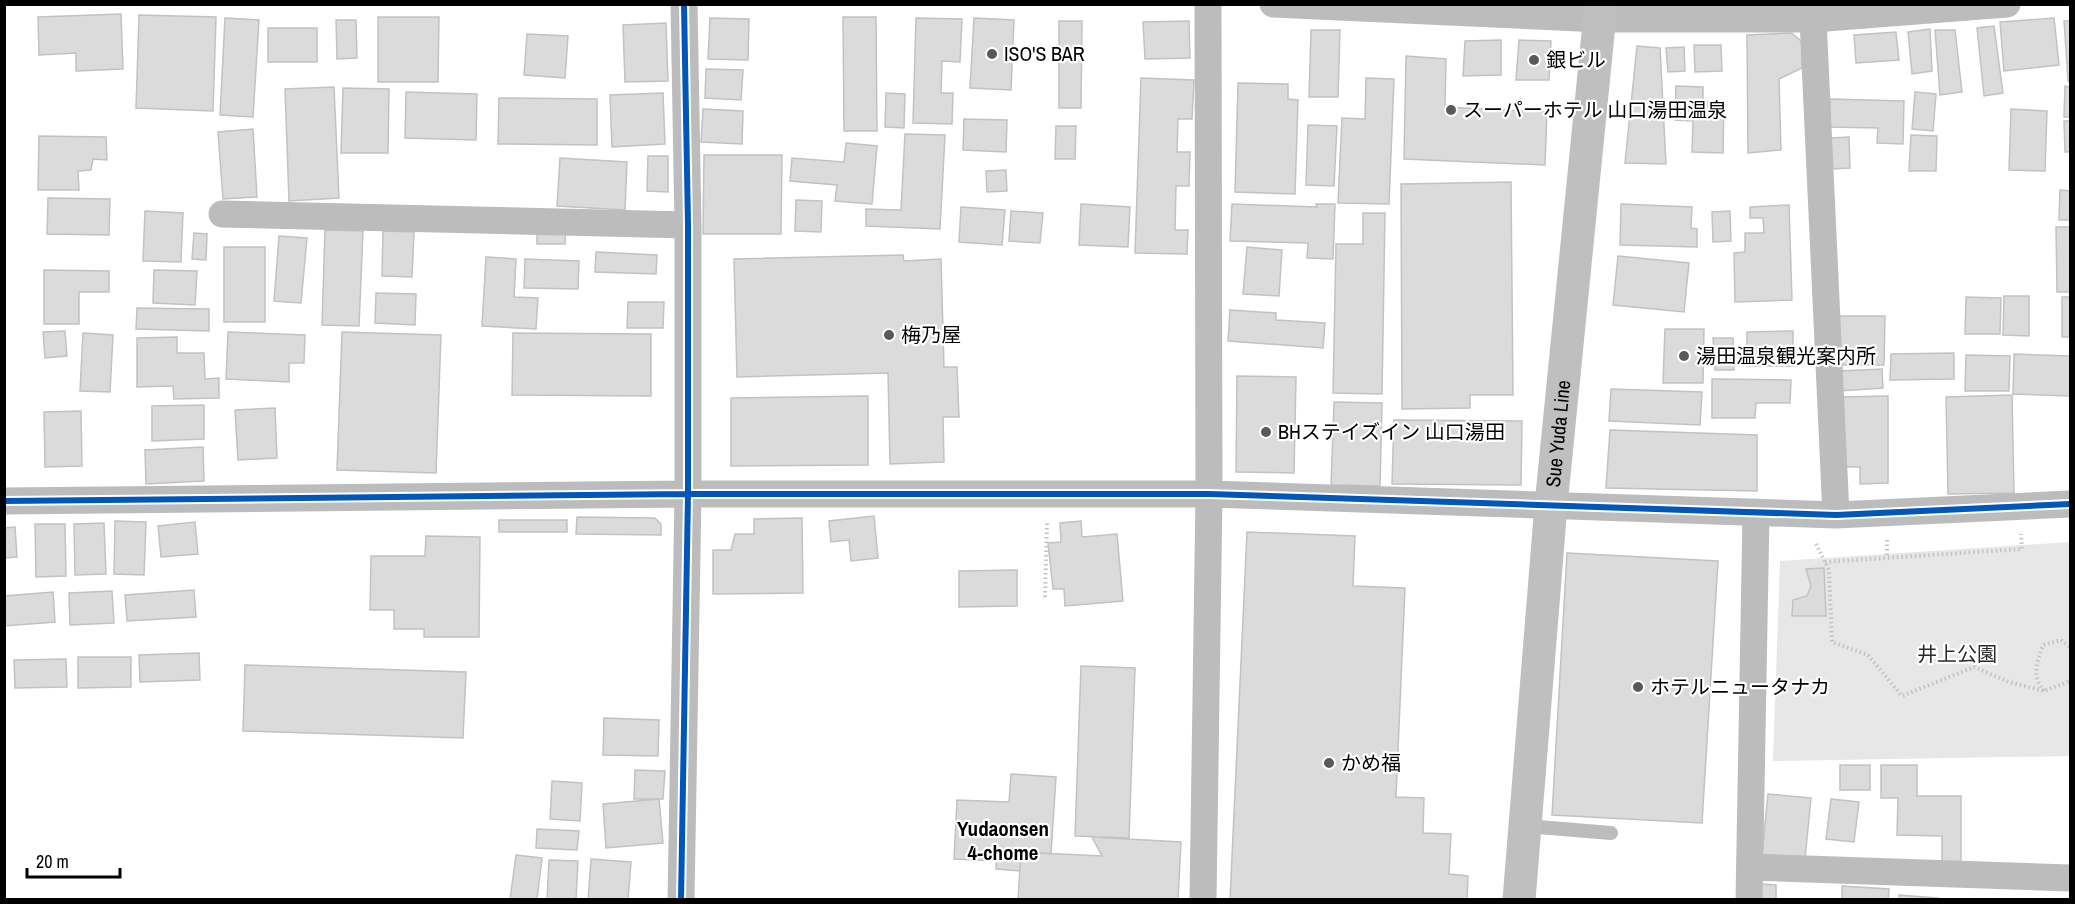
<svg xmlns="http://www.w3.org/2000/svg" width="2075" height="904" viewBox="0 0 2075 904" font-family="'Archivo Narrow','Noto Sans JP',sans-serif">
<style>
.green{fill:#e7e7e7}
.building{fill:#dbdbdb;stroke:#c2c2c2;stroke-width:1.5}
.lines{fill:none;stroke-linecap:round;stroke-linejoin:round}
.path{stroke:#c2c2c2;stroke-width:4;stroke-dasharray:1.5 3;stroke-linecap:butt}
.service{stroke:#bcbcbc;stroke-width:14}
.minor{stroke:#bcbcbc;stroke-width:27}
.secondary{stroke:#bfbfbf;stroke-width:33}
.cycleway-casing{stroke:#fff;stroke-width:10}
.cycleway{stroke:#0057b8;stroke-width:6}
.poi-dot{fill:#595959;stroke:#fff;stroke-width:2}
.labels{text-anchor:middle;stroke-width:4.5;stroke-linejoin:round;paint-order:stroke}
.poi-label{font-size:20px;fill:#000;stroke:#fff;text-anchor:start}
.street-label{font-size:20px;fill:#000;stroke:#fff}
.park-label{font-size:20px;fill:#2b2b2b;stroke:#fff}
.neighbourhood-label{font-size:21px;font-weight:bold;fill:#000;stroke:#fff}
</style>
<rect width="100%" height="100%" fill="#fff"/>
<path class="green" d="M2070,542V756L1773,761L1780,561Z"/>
<path class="building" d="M121,14L123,69L76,71V53L39,55L38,17Z
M139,15L216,17L213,111L136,108Z
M378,17H439L438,82H378Z
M843,17H876L877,131H844Z
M225,18L259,20L253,117L220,115Z
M710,18L749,19L748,60L708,59Z
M916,18L962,19L960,62L942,61L941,93H953L952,124L913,123Z
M974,18L1014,20L1011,90L970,88Z
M2054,18L2059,65L2004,71L2000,22Z
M336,20H356L357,58L337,59Z
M1059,21H1082L1081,108H1059Z
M1189,21L1190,58L1145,59L1143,22Z
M2064,21H2070V63L2067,64Z
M666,23L668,81L625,82L623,25Z
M1994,26L2003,93L1984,96L1977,28Z
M268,28H317V62H268Z
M1930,29L1932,71L1912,74L1908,32Z
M1311,30H1340L1338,97H1309Z
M1935,30H1955L1962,92L1940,95Z
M1896,32L1899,60L1856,63L1854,35Z
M1792,33L1802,42V68L1779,79L1781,150L1748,153L1747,35Z
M527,34L568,36L565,78L524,75Z
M1501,40V75L1463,76L1465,41Z
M1519,40L1551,41L1549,80H1516Z
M1694,45H1721L1722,71L1695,72Z
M1637,46L1660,48L1666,164L1625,163Z
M1684,47L1685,71L1668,72L1666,48Z
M1406,56L1446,59L1445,107L1547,112L1545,165L1404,159Z
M2070,65V81H2068L2067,66Z
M706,69L743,70L741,100L705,98Z
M1141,78L1194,80L1192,119H1178L1177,152H1190L1189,186H1176L1175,230H1188L1187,254L1135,253Z
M1366,78L1394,79L1389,204L1338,203L1342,118L1365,119Z
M1238,83L1288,84V99L1298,100L1295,194L1235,192Z
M1676,86L1703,87V101L1724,102L1723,153L1692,152L1693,121L1675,120Z
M2065,86L2070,87V117H2064Z
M334,87L339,198L289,201L285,89Z
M343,88L389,89L388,153H341Z
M406,92L477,94L476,140L405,138Z
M1915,92L1936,94L1933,131L1912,129Z
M663,93L665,144L612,147L610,95Z
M886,93L905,94L904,128L885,127Z
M499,98L597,99V145L498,144Z
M1830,99L1904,101L1903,144L1877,143L1878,128L1829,127Z
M703,109L743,111L742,144L701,142Z
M2011,109L2047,111L2045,171L2009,170Z
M964,119L1007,120L1006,152L963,150Z
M2064,121H2070V152H2065Z
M1308,125L1337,126L1334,186L1306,185Z
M1056,126H1076L1075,159H1055Z
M253,129L257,197L223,199L218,132Z
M905,134L945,135L940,229L866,226V209L901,210Z
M1911,135L1937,136L1936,171H1909Z
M39,136L106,137L107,160L93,159L91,170L78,171L79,190H38Z
M1849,137L1850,168L1831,169L1830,138Z
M846,143L877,146L872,204L835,201L837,185L790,181L792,158L844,162Z
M704,155H782L781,234H703Z
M648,156H668V192L647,191Z
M560,158L627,162L625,210L557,206Z
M1006,170L1007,191L987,192L986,171Z
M1511,182L1513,395H1470V408L1402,409L1401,184Z
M2060,190L2070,191V220H2059Z
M48,198L110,199L109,235L47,234Z
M796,200L822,201L821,232L795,231Z
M1081,204L1130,207L1128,247L1079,245Z
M1232,204L1317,207L1316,204H1335L1333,259L1307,258L1308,243L1230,241Z
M1621,204L1692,207L1691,228L1697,229V247L1620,245Z
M1789,205L1792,300L1735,302L1734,253L1745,252V233H1764L1763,218H1750V207Z
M961,207L1005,210L1002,245L959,242Z
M145,211L183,213L181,262L143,261Z
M1011,211L1043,213L1040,243L1009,241Z
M1730,211L1731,241L1713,242L1712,212Z
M1363,213H1385L1382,394L1333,393L1336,244H1363Z
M2056,227H2070V292H2057Z
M537,228H566L565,244H537Z
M325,230L363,231L359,326L322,325Z
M383,231L414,232L412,277L382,276Z
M194,233L207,234L206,260L192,259Z
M279,236L307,238L301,303L274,301Z
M224,247H265V322H224Z
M1247,247L1282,250L1279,296L1243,294Z
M596,252L657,255L656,274L595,272Z
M903,255L904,261L941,259L944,367H957L959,417H943L944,462L890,464L888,373L737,377L734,259Z
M1618,256L1689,263L1684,312L1613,305Z
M486,257L516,259L514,297L538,298L536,329L482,326Z
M525,259L579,261L578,289L524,288Z
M44,270L109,271V292H79V324H44Z
M154,270L197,271L195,305L153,303Z
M376,293L416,294L415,325L375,323Z
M2004,296H2029V336L2003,335Z
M1966,297L2001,298L2000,334H1965Z
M2062,297H2070V337H2062Z
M628,302H664L663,328H627Z
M137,308L209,309V331L136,329Z
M1230,310L1276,313V320L1325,323L1323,348L1228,341Z
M1835,316H1885L1884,365H1835Z
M1665,329H1704L1703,383H1663Z
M65,331L67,356L45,358L43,332Z
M1793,331V366H1747V332Z
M228,332L305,335L304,363H289V382L226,379Z
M342,332L441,335L436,473L337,470Z
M83,333L113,335L110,392L80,391Z
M513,333L651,334V396L512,395Z
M177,337V353H204L205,379L219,378V398L174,399L173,386L137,387V338Z
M1713,338H1733L1734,370H1715Z
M1954,353V379L1890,380L1891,354Z
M2014,354L2070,356V396L2013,394Z
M1966,355L2010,356L2009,391H1965Z
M1882,369L1883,388L1839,391V371Z
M1237,376L1296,377L1294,473L1236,472Z
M1712,379L1791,380L1790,403H1756L1755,418H1712Z
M1611,389L1702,392L1700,425L1609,421Z
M2012,395L2014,493L1948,494L1946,397Z
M868,396V465L731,466V398Z
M1888,396V483L1860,484V467H1840V397Z
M1334,402L1382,403L1380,486L1331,485Z
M204,405V439L152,441V406Z
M275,408L277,458L238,460L235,410Z
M81,411L82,466L45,467L44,412Z
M1394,420L1522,421L1521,485L1392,484Z
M1610,430L1757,435V491L1606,488Z
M203,447L204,481L146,484L145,450Z
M874,516L878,558L851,561L849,540L831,542L829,521Z
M577,517L655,518L661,524V535L576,534Z
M802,518L803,593L713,594V550H731L735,534H754V519Z
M499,520H567V532H499Z
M115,521L146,522L144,575L114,574Z
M1081,521L1082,537L1117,534L1123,601L1065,606L1064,589H1053L1048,543L1061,542L1060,523Z
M195,522L198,554L161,557L158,526Z
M104,523L106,574L75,575L74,524Z
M35,524H65L66,576L36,577Z
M15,527L17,557L4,558V528Z
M1247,532L1355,536L1353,586L1405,588L1396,797L1424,798L1423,833L1451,834L1449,874L1468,876L1467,900H1230Z
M426,536L480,537L479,637H424V629H394V610H370L371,556H425Z
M1567,553L1718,561L1702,823L1552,815Z
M1824,568L1826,616H1792L1793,600L1807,596L1811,586L1806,569Z
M1017,570V606L959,607V571Z
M194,590L196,617L127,621L125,595Z
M112,591L114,623L70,625L69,593Z
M53,592L55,622L4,626V596Z
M199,653L200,680L140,682L139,655Z
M78,657H131V687L78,688Z
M66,659L67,687L15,688L14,660Z
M245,665L466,672L463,738L243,731Z
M1081,666L1135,668L1129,838L1075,836Z
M604,718L659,720L658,756L603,755Z
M1840,765H1870V790H1840Z
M1881,765H1917V796H1961V862H1942V836L1897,835L1898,798H1881Z
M635,770L665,771L663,799H634Z
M1011,774L1056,777L1051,854L1021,852L1020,871L996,869V861L954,859L957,800L1009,802Z
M552,781L582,783L580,821L550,819Z
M1768,794L1811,798L1805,859L1762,855Z
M659,799L663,843L606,848L603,804Z
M1831,799L1859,802L1854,842L1826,839Z
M537,829L579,831L577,850L536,848Z
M1092,837L1181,842L1178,900H1018L1021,852L1102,856Z
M516,855L542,858L537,900H510Z
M591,859L631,862L628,900H588Z
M549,860L578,861L576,900H547Z
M1761,884L1776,885V900H1761Z
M1842,886L1889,889L1888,900H1842Z
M1899,895L1938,898V900H1899Z"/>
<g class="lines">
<path class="path" d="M1887,540V558
M1816,544L1829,570L1832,642L1868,655L1902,696L1974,667L2009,682L2044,691L2070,681
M1825,562L2022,549L2021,534
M1045,597L1047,522
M2044,691C2031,674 2037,664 2043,645L2061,640L2070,647"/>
<path class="service" d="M1526,826L1611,833"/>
<path class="minor" d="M1273,4L1600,19H1813L2007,4
M1813,19L1836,515
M222,214L688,225
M4,501L688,494H1209L1836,515L2070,504
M1751,867L2070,878
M681,900L688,494V225L684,4
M1203,900L1209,494L1208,4
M1749,900L1756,513"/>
<path class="secondary" id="s1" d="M1519,900L1551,505L1601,4"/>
<defs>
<path id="cycleway" d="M4,501L688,494H1209L1836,515L2070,504
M681,900L688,494V225L684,4"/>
</defs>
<use href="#cycleway" class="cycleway-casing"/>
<use href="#cycleway" class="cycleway"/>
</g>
<g class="poi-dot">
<circle cx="992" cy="54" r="6"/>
<circle cx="1534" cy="60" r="6"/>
<circle cx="1451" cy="110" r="6"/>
<circle cx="889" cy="335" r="6"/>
<circle cx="1684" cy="356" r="6"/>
<circle cx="1266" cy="432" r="6"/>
<circle cx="1638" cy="687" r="6"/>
<circle cx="1329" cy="763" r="6"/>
</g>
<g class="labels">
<g class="poi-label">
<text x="1004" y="61">ISO'S BAR</text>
<text x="1546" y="67">銀ビル</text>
<text x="1463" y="117">スーパーホテル 山口湯田温泉</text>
<text x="901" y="342">梅乃屋</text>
<text x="1696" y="363">湯田温泉観光案内所</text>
<text x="1278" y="439">BHステイズイン 山口湯田</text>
<text x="1650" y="694">ホテルニュータナカ</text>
<text x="1341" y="770">かめ福</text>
</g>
<g class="street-label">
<text dy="7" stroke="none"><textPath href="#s1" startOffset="468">Sue Yuda Line</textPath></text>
</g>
<g class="park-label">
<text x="1957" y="661">井上公園</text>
</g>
<g class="neighbourhood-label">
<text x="1003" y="836">Yudaonsen<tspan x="1003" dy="24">4-chome</tspan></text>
</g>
</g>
<rect width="2075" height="904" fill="none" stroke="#000000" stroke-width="12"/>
<path d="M27 868v9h93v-9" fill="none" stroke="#000000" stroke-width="3"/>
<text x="36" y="868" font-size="18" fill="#000000" stroke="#ffffff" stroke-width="4.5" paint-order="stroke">20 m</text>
</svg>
